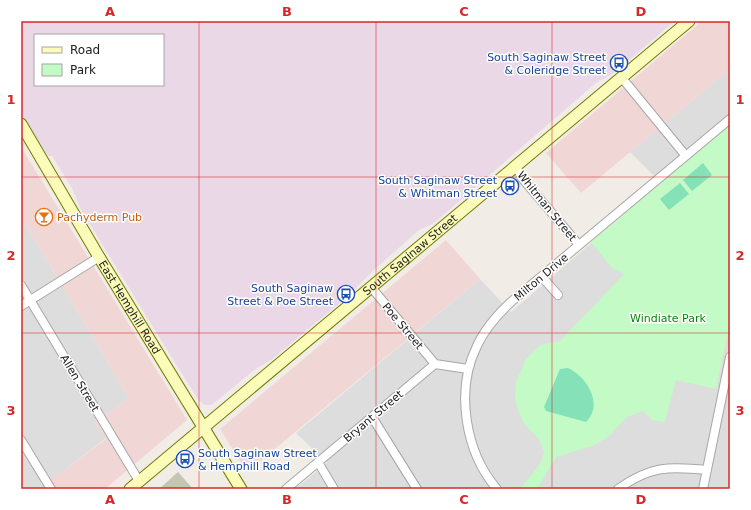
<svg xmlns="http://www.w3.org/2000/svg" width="751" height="510" viewBox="0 0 751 510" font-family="'DejaVu Sans',sans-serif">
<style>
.residential{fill:#dedddd}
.commercial{fill:#f1d6d6}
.industrial{fill:#ead8e7;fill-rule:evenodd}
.construction{fill:#c6c5b1}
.park{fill:#c4fac5}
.pitch{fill:#84e1b8}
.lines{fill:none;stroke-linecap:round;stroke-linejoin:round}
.street-casing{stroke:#a7a7a7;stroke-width:10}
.secondary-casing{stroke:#747b03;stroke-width:13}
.street{stroke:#fff;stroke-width:8}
.secondary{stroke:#fbfbba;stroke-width:11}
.grid{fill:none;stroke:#d62828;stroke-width:1;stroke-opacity:0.55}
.labels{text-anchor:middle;stroke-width:3;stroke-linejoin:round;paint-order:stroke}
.transit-label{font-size:11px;fill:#164399;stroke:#fff;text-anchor:end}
.street-label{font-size:11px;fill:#202020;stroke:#fff}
.food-label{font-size:11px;fill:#c56008;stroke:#fff;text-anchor:start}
.park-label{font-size:11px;fill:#0a820e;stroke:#fff}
.neatline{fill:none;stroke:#d62828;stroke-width:1.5}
.grid-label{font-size:13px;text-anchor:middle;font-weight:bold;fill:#d62828}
</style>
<rect width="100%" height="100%" fill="#f1ede6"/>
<path class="residential" d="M730,69V489H295L327,463L296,433L480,279L511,312L661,183L630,152Z
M21,217L129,398L95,423L106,438L41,488V489H21Z"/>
<path class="commercial" d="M702,21H730V69L581,193L546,153Z
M21,147L187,420L105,489L40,488L106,439L95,423L129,398L21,217Z
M446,240L480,279L247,472L220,429Z"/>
<path class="industrial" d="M21,21H675L611,75L597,82L434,223L419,230L375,269L348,296L271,360L254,370L218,400L211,405H205L199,401L156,332L80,208L72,188L52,156H49L45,152L21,113ZM35,35H163V85H35Z"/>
<path class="construction" d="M178,472L193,489H159Z"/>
<path class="park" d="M730,125V324L716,389L676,380L665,422L652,420L643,411L627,417L609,436L595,445L556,457L537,489H520L540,464L544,453L540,441L523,422L517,407L515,395L516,382L526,359L540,345L560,341L624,274L613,269L591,242Z"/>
<path class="pitch" d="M703,163L712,175L692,191L683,180Z
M680,183L689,194L669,210L660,199Z
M568,368C587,377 604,404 586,422L546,411L544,407L560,369Z"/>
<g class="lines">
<defs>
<path id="street" d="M622,78L686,156
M516,166L522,178L579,245
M542,277L558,295
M21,285L139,481
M371,287L435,364
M21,306L99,257
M372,417L417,489
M21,440L51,489
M318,462L334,489
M286,489L435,364L468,369
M497,489C465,452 455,390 477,346C485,328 498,314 512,301L730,119
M618,489C650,466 669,466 707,470
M703,489L730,357"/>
<g id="secondary">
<path id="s1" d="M21,124L99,257L241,489"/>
<path id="s2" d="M130,489L689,21"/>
</g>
</defs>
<use href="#street" class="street-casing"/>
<use href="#secondary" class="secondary-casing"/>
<use href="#street" class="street"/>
<use href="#secondary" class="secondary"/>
</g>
<path class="grid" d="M199,21V489M376,21V489M552,21V489M21,177H730M21,333H730"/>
<defs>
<symbol id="bus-ring" viewBox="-11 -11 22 22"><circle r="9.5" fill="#fff" stroke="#1a4fb4" stroke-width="1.5"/><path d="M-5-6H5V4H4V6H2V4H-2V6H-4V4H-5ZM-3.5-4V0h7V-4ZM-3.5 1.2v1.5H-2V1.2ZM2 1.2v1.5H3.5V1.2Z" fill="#1a4fb4"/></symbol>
<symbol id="bar-ring" viewBox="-11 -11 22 22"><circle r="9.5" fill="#fff" stroke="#e8710a" stroke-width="1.5"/><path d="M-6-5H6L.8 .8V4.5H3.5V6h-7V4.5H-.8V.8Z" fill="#e8710a"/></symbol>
</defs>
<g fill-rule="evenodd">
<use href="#bus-ring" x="609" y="53" width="20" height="20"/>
<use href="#bus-ring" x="500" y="176" width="20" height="20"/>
<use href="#bar-ring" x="34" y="207" width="20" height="20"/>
<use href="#bus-ring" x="336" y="284" width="20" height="20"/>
<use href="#bus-ring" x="175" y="449" width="20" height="20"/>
</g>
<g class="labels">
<g class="transit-label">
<text x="606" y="61">South Saginaw Street<tspan x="606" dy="13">&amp; Coleridge Street</tspan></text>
<text x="497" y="184">South Saginaw Street<tspan x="497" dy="13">&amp; Whitman Street</tspan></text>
<text x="333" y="292">South Saginaw<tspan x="333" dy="13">Street &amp; Poe Street</tspan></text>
<text x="198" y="457" text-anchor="start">South Saginaw Street<tspan x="198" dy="13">&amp; Hemphill Road</tspan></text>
</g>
<g class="street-label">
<text transform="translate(547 206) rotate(51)" y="4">Whitman Street</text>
<text dy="4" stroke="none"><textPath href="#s2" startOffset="365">South Saginaw Street</textPath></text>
<text transform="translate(541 277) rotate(-40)" y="4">Milton Drive</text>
<text dy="4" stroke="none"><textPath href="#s1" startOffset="213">East Hemphill Road</textPath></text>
<text transform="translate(403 326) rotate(50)" y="4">Poe Street</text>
<text transform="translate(80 383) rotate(59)" y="4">Allen Street</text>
<text transform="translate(373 416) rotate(-40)" y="4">Bryant Street</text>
</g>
<g class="food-label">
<text x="57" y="221">Pachyderm Pub</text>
</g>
<g class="park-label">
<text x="668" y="322">Windiate Park</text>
</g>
</g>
<rect width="751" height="510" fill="none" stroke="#ffffff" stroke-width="44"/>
<rect x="34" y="34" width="130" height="52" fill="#ffffff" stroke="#a6a6a6"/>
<rect x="42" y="47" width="20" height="6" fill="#fbfbba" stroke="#a6a6a6"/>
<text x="70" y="54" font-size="12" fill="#202020">Road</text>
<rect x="42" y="64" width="20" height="12" fill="#c4fac5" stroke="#a6a6a6"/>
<text x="70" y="74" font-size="12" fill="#202020">Park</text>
<rect x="22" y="22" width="707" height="466" class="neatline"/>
<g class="grid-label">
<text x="110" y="16">A</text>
<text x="287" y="16">B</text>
<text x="464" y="16">C</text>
<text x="641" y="16">D</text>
<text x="11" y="104">1</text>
<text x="740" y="104">1</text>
<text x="11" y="260">2</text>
<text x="740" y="260">2</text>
<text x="11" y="415">3</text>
<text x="740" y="415">3</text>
<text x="110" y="504">A</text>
<text x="287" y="504">B</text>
<text x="464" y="504">C</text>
<text x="641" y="504">D</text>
</g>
</svg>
